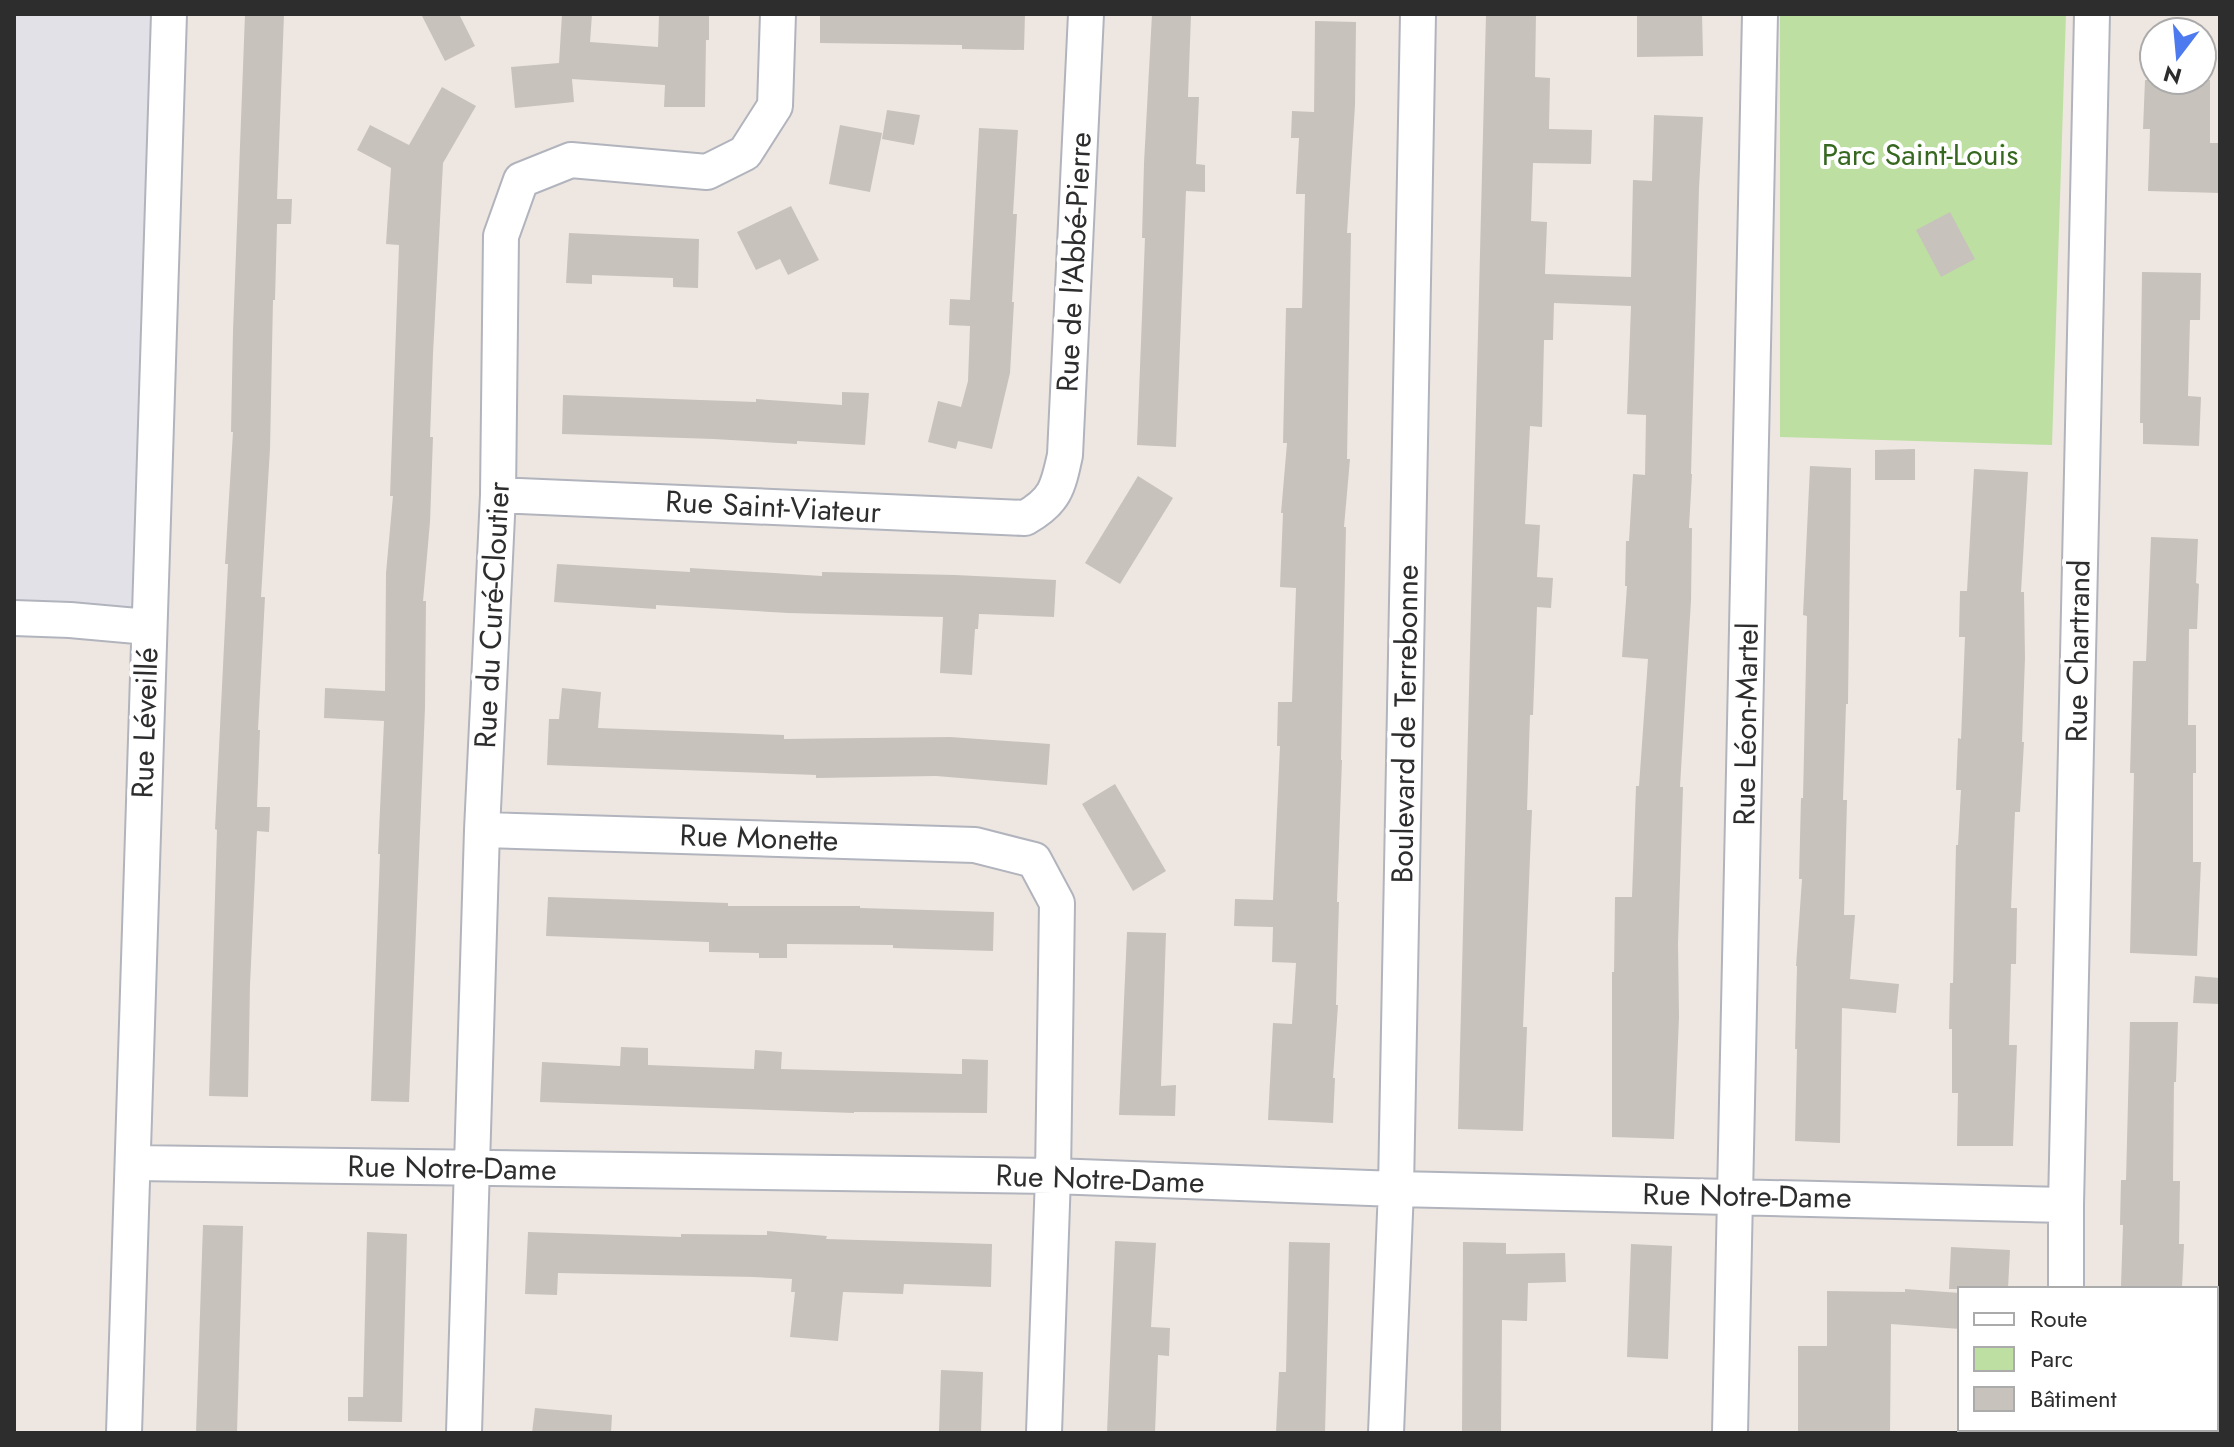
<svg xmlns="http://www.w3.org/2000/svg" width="2234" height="1447" viewBox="0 0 2234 1447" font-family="Jost,sans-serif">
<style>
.industrial{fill:#e2e1e7}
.green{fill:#bde0a2}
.building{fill:#c7c2bc}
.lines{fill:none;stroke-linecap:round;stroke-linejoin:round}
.street-casing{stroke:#b1b4bd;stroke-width:38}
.street{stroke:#fff;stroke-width:34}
.labels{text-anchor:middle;stroke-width:8;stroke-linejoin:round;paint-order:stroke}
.park-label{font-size:30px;fill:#366820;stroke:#fff}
.street-label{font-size:30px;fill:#2d2d2d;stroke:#fff}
</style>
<rect width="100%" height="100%" fill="#eee7e1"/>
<path class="industrial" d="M14,14H166L134,632L14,625Z"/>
<path class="green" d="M1780,14H2066L2052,445L1780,437Z"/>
<path class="building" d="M245,14H284L277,199H292L291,224H277L275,300H273L270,449L261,597H265L258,730H260L257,807H270L269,832L257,831L250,985L248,1097L209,1096L217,830L215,829L228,564H225L233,432H231L233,331Z
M421,14H459L475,46L445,61Z
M562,14H592L590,42L658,47L659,14H709V40H706L705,107H664L665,85L572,79L574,102L515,108L511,67L559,63Z
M820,14H1025L1024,50L962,49V45L820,43Z
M1152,14H1191L1188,97H1199L1196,164L1205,165V192L1186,191L1176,447L1137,445L1145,238H1142L1144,163Z
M1486,14H1536L1535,77L1550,78L1549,129L1592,130L1591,164L1533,163L1531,221L1547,222L1545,274L1631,277L1633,180L1652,181L1654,115L1703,117L1699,188L1691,474H1692L1689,528H1692L1691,600L1680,787H1683L1678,943L1679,1017L1674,1139L1612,1137V972H1614L1615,897H1632L1636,786H1639L1648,659L1622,657L1627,586H1625L1626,541H1629L1633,474L1645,475L1646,415L1627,414L1631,306L1554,303L1553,340H1544L1542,427L1530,426L1525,524L1540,525L1537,577L1553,578L1551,608L1537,607L1533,715H1530L1527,810H1532L1523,1027H1527L1523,1131L1458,1129Z
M1637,14H1702L1703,56L1637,57Z
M1315,21L1356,22L1355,105L1347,233H1351L1347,459H1350L1344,527H1346L1341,760H1342L1337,902H1339L1336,1005H1338L1333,1078H1335L1333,1123L1268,1120L1273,1023L1292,1024L1296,963L1272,962L1273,927L1234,926L1235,899L1273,900L1280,746H1277L1278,702H1292L1296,588L1280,587L1283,513H1281L1287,443H1283L1286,308H1302L1305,194H1296L1299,138H1291L1292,111L1314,112Z
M2145,80H2210V143H2220V193L2148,191L2150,129H2143Z
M442,87L476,106L443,163L433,354L430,437H433L430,522L423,601H426L425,708L409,1102L371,1101L380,854H378L384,721L324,718L325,688L385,691L386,573L393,496H390L399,245L386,244L391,168L357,150L370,125L409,145Z
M887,110L920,115L914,145L882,139Z
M840,125L882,133L870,192L829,184Z
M979,128L1018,130L1013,214H1017L1012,302H1014L1010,373L992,449L958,441L956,449L928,442L938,401L961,407L968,381L970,326L949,325L950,299L970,300Z
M791,206L819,260L788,275L780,259L756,270L737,232Z
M1950,212L1975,259L1941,277L1916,230Z
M569,233L699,239L698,288L673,287V278L592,275V284L566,283Z
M2142,272L2201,273L2200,320H2190L2188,396L2201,397L2199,446L2143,444V423H2140Z
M842,392L869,393L865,445L797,441V444L714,439L562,434L563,395L756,402V399L842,405Z
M1915,449V480H1875V450Z
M1810,466L1851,468L1848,704H1846L1843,800H1847L1844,915H1855L1850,979L1899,984L1896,1013L1842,1008L1840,1143L1795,1141L1797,1049H1795L1797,966H1796L1802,879H1799L1801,798H1803L1807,616L1803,615Z
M1974,469L2028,472L2021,592H2024L2025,658L2022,742H2024L2020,812H2015L2011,908H2017L2016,964H2011L2009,1045H2017L2013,1146H1957L1958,1093H1952V1029H1949L1950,983H1953L1956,845H1958L1961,790H1956L1958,738L1961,739L1965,637H1959L1960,591H1967Z
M1138,476L1173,498L1120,584L1085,563Z
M2151,537L2198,539L2196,583L2199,584L2197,629H2189L2188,725H2196V773H2193V862H2201L2197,956L2130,953L2134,773H2130L2133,661H2146Z
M557,564L690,572V568L822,576V572L955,575L1056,580L1054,617L979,614L978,629H975L972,675L940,673L943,617L788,613L656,605V609L554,602Z
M562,688L601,692L598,728L784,735V739L950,737L1050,744L1047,785L936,776L816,778V775L547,765L549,719H559Z
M1115,784L1166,871L1133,891L1082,804Z
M548,897L728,903V906H860V908L994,912L993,951L893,948V945L787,944V958H759V953L709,952V942L546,936Z
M1127,932L1166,933L1161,1086L1176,1085L1175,1116L1119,1115Z
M2195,976L2220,978V1004L2193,1003Z
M2130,1022H2178L2176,1082H2174L2173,1181H2180L2179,1244H2184L2182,1288L2121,1286L2123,1225H2120L2121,1180H2126Z
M621,1047L648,1048V1065L754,1069L755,1050L782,1052L781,1069L962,1074V1059L988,1060L987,1113L854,1112V1113L540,1102L542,1062L620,1066Z
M203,1225L243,1226L237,1433H196Z
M767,1231L827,1236L826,1239L992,1244L991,1287L904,1284L903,1294L843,1292L838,1341L790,1337L795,1292H791L792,1279L754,1277L558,1273L557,1295L525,1294L528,1232L681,1237V1234L767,1235Z
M367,1232L407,1234L402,1422L348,1421V1397H363Z
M1115,1241L1156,1243L1151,1327L1170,1328L1169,1356L1158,1355L1155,1433H1107Z
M1289,1242L1330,1243L1325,1433H1276L1279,1372H1286Z
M1463,1242L1506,1243V1254L1565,1253L1566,1282L1528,1283L1527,1321L1502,1320L1501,1433H1462Z
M1631,1244L1672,1246L1668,1359L1627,1357Z
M1951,1247L2010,1250L2008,1289H1949Z
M1905,1289L1960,1293V1329L1891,1324L1890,1433H1798V1346H1827V1291L1905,1292Z
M941,1370L983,1372L981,1432L939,1431Z
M535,1408L612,1415L611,1433H532Z"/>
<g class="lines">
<defs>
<path id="street" d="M498,495L1025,518C1055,501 1058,488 1065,455L1086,14
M14,618L70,620L148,627
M482,830L975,845L1034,860L1057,903L1053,1176L1044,1433
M134,1163L1053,1176L1396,1189L2066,1205
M2066,1289V1205L2092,14
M124,1433L169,14
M464,1433L482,830L498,495L501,236L521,180L571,160L707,172L745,153L775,106L778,14
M1386,1433L1396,1189L1418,14
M1730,1433L1760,14
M2066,1433V1429"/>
</defs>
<use href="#street" class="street-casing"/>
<use href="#street" class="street"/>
</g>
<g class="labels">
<g class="park-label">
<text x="1920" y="165">Parc Saint-Louis</text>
</g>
<g class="street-label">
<text transform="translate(1074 262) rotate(-87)" y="10">Rue de l'Abbé-Pierre</text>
<text transform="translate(773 507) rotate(3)" y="10">Rue Saint-Viateur</text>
<text transform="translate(492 615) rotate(-87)" y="10">Rue du Curé-Cloutier</text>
<text transform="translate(2078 651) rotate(-89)" y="10">Rue Chartrand</text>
<text transform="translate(145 723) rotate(-88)" y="10">Rue Léveillé</text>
<text transform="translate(1405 724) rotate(-89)" y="10">Boulevard de Terrebonne</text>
<text transform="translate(1746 724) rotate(-89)" y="10">Rue Léon-Martel</text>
<text transform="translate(759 838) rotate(2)" y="10">Rue Monette</text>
<text transform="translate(452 1168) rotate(1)" y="10">Rue Notre-Dame</text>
<text transform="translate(1100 1179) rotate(2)" y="10">Rue Notre-Dame</text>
<text transform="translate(1747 1196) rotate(1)" y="10">Rue Notre-Dame</text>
</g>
</g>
<rect width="2234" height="1447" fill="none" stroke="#2d2d2d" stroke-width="32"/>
<rect x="1958" y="1287" width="260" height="144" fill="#ffffff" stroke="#ababab" stroke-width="2"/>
<rect x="1974" y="1313" width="40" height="12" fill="#ffffff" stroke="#ababab" stroke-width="2"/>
<text x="2030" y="1327" font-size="24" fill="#2d2d2d">Route</text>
<rect x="1974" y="1347" width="40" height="24" fill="#bde0a2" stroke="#ababab" stroke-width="2"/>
<text x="2030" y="1367" font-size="24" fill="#2d2d2d">Parc</text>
<rect x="1974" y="1387" width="40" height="24" fill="#c7c2bc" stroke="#ababab" stroke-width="2"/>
<text x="2030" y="1407" font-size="24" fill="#2d2d2d">Bâtiment</text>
<g transform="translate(2178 56) rotate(196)"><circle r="38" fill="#ffffff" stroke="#ababab" stroke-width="2"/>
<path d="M0-6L14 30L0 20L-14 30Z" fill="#4d7aef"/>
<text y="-12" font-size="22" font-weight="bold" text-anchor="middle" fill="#2d2d2d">N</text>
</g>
</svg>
